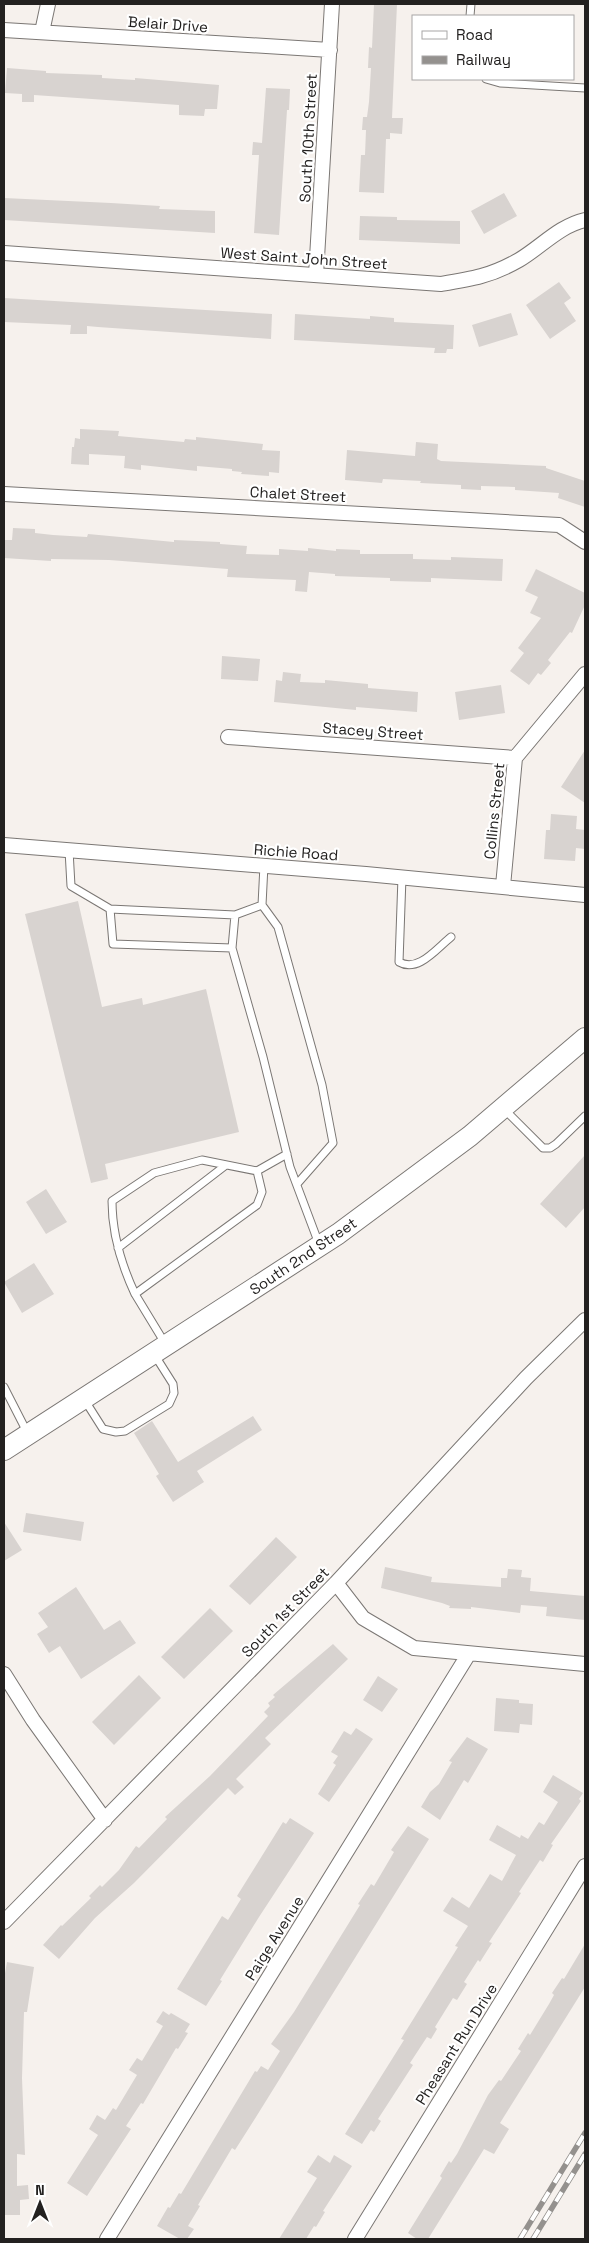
<svg xmlns="http://www.w3.org/2000/svg" width="589" height="2243" viewBox="0 0 589 2243" font-family="'Space Grotesk',sans-serif">
<style>
.building{fill:#d8d3d0}
.lines{fill:none;stroke-linecap:round;stroke-linejoin:round}
.service-casing{stroke:#7b7774;stroke-width:9}
.minor-casing{stroke:#7b7774;stroke-width:16}
.secondary-casing{stroke:#7b7774;stroke-width:22}
.service{stroke:#fff;stroke-width:7}
.minor{stroke:#fff;stroke-width:14}
.secondary{stroke:#fff;stroke-width:20}
.rail-casing{stroke:#94918e;stroke-width:5.5}
.rail{stroke:#fff;stroke-width:4;stroke-dasharray:11;stroke-linecap:butt}
.labels{text-anchor:middle;dominant-baseline:central;stroke-width:4.5;stroke-linejoin:round;paint-order:stroke}
.street-label{font-size:15px;fill:#232120;stroke:#fff}
</style>
<rect width="100%" height="100%" fill="#f6f1ed"/>
<path class="building" d="M374,4H397L392,118H403L402,134L390,133V139H386L384,193L359,192L361,155H365L366,130H362L363,117H367L369,102L371,68H368L369,47L372,48Z
M7,68L46,71V73L102,75V78L135,80V78L219,85L217,109H205L204,116L179,115V105L34,95V102H22V94L5,93Z
M266,88L290,89L289,110H287L279,235L254,233L259,155H252L253,142L262,143Z
M504,193L517,216L484,234L471,211Z
M4,198L111,203L160,206L159,209L215,211V233L4,220Z
M360,216L397,217V220L460,221V244L359,240Z
M559,282L571,298L564,303L576,321L550,339L526,305Z
M4,298L272,314L271,339L98,327L87,326V334H70L71,325L4,322Z
M511,313L518,335L479,347L472,325Z
M295,314L370,319V316L394,318V322L454,325L453,349H447L446,353H434L435,348L294,340Z
M80,429L119,431L118,436L184,442L185,439L196,440V437L263,444L262,450L280,451L279,473L269,472V476L241,474L242,472L232,471V469L197,466V471L141,465V470L124,468L125,456L89,454V465L71,464L72,447H74L75,438L80,439Z
M416,442L438,444L437,459L441,461L546,466V468L585,481V507L558,498L559,493L515,490V487L481,486V490L461,489V485L420,483L421,481L383,479L382,483L345,480L347,450L415,456Z
M13,528L35,529V533L53,535L87,537L88,534L174,542V540L220,542V544L247,546L246,554L279,555V549L308,551V548L336,551V549L360,550V554H413V559L451,560V557L503,559L502,581L431,578V582L390,581V578L335,576V574L309,572L307,592L295,591L296,580L227,577L228,569L109,560L51,559V561L4,558V540H12Z
M536,569L585,593V605L572,633L570,632L548,660L551,663L541,675L538,673L529,685L510,671L524,653L518,648L541,618L530,613L538,597L525,591Z
M222,656L260,659L258,681L221,679Z
M283,672L301,674L300,682L325,683V680L368,684V688L418,692L417,712L356,707V710L274,702L276,680L282,681Z
M501,685L505,713L459,720L455,692Z
M585,750V803L561,787Z
M551,814L577,816L576,829L585,830V849L576,848L575,861L544,859L546,830H550Z
M78,901L102,1007L142,998L143,1005L206,989L239,1132L105,1164L108,1179L91,1183L25,914Z
M585,1155V1207L566,1228L540,1204Z
M46,1189L67,1222L46,1234L26,1202Z
M34,1263L54,1294L22,1313L4,1282Z
M253,1416L262,1430L197,1471L204,1482L173,1502L156,1476L159,1474L134,1433L152,1421L178,1462Z
M26,1513L84,1522L81,1541L23,1532Z
M4,1522L22,1550L4,1561Z
M276,1537L297,1557L250,1605L229,1586Z
M385,1567L432,1577L431,1582L501,1587V1578H507L508,1569L522,1570L521,1577L531,1578L530,1591L585,1596V1620L546,1616L547,1607L521,1605L520,1613L471,1607V1609L449,1608L450,1606L442,1603L381,1588Z
M76,1587L104,1630L120,1620L136,1643L81,1679L60,1646L49,1653L37,1634L48,1627L38,1613Z
M210,1608L233,1631L184,1679L161,1657Z
M333,1644L348,1659L265,1738L271,1744L236,1779L244,1787L235,1795L228,1788L134,1883L95,1918L59,1959L43,1945L61,1925L62,1926L91,1898L89,1896L100,1885L102,1887L119,1870L136,1846L139,1848L167,1819L165,1817L210,1776L268,1716L264,1712L270,1706L268,1703L275,1697L273,1695Z
M139,1675L161,1698L114,1745L92,1722Z
M378,1676L398,1689L382,1712L363,1700Z
M496,1698L519,1700V1703L533,1704L532,1725L520,1724L519,1733L494,1731Z
M356,1728L373,1739L329,1802L318,1794L336,1765L333,1763L338,1756L331,1752L344,1731L351,1735Z
M467,1737L488,1749L468,1783L464,1780L440,1820L421,1807L430,1792L439,1784L452,1762L449,1761Z
M553,1775L583,1793L579,1799L581,1801L551,1844L553,1845L543,1862L540,1860L519,1892L521,1893L489,1942L492,1943L480,1962L478,1960L464,1982L467,1984L457,2000L453,1998L435,2027L437,2029L431,2039L427,2037L410,2063L413,2065L378,2119L381,2121L374,2132L371,2130L362,2144L345,2134L404,2040L401,2039L458,1947L455,1946L468,1926L443,1911L452,1897L469,1908L490,1874L502,1881L516,1855L489,1840L497,1825L520,1838L521,1835L528,1839L539,1822L544,1825L558,1802L543,1792Z
M290,1818L314,1833L259,1917L220,1980L222,1981L206,2006L177,1989L222,1916L228,1920L241,1899L237,1896L283,1822L286,1824Z
M408,1826L429,1839L256,2117L235,2150L232,2148L198,2205L200,2206L188,2226L194,2229L187,2239H180L157,2226L168,2207L170,2208L179,2193L181,2194L255,2071L257,2072L261,2066L268,2070L280,2051L271,2044L294,2012L360,1905L358,1904L371,1884L374,1886L394,1852L391,1850Z
M585,1944V1987L500,2123L509,2129L494,2154L484,2149L428,2239H417L408,2233L442,2178L440,2176L449,2161L451,2163L457,2154L488,2095L499,2080L501,2081L521,2051L518,2049L528,2033L530,2035L549,2004L554,1995L552,1993L562,1978L564,1979Z
M7,1962L34,1967L27,2012H24L22,2078L25,2155L17,2154V2186L28,2185L29,2199L20,2200V2215H4V1979Z
M163,2011L169,2015L171,2013L190,2024L185,2032L188,2033L178,2049L176,2048L143,2104L141,2103L126,2126L131,2129L87,2196L67,2183L98,2135L89,2129L97,2115L105,2120L113,2108L116,2110L137,2075L129,2070L137,2058L142,2061L163,2026L156,2022Z
M318,2155L330,2163L334,2155L352,2166L323,2211L325,2212L316,2227L314,2226L306,2239H279L317,2178L307,2172Z"/>
<g class="lines">
<defs>
<path id="service" d="M470,16L471,4
M486,79L500,83L585,88
M69,850L71,886L110,909L235,915L262,905
M264,865L262,905L278,927L322,1085L333,1143L297,1184
M402,877L399,962C418,973 436,949 451,937
M110,909L113,944L232,948
M235,915L232,948L263,1057L290,1167L319,1244
M504,1109L543,1148H550L556,1144L585,1116
M202,1160L257,1171L262,1192L257,1205L135,1294C121,1264 112,1234 112,1201L154,1173Z
M257,1171L287,1154
M118,1248L226,1165
M135,1294L166,1345
M4,1387L27,1432
M84,1399L103,1429L116,1432L125,1431L169,1404L174,1393L173,1384L154,1354"/>
<path id="minor" d="M4,30L330,50
M42,32L48,4
M4,253L441,284C472,279 491,276 519,260C541,247 559,226 585,220
M316,275L332,4
M4,494L559,525L585,542
M228,737L515,758
M4,845L366,874L585,895
M503,886L515,758L585,674
M336,1583L363,1618L414,1648L585,1664
M4,1674L33,1720L105,1820
M4,1922L336,1583L526,1378L585,1320
M107,2239L468,1655
M355,2239L585,1866"/>
<path id="secondary" d="M4,1450L338,1234L470,1136L585,1038"/>
</defs>
<use href="#service" class="service-casing"/>
<use href="#minor" class="minor-casing"/>
<use href="#secondary" class="secondary-casing"/>
<use href="#service" class="service"/>
<use href="#minor" class="minor"/>
<use href="#secondary" class="secondary"/>
<defs>
<path id="rail" d="M520,2239L585,2133
M533,2239L585,2154"/>
</defs>
<use href="#rail" class="rail-casing"/>
<use href="#rail" class="rail"/>
</g>
<g class="labels">
<g class="street-label">
<text transform="translate(168 24) rotate(4)">Belair Drive</text>
<text transform="translate(308 138) rotate(-87)">South 10th Street</text>
<text transform="translate(304 258) rotate(4)">West Saint John Street</text>
<text transform="translate(298 494) rotate(3)">Chalet Street</text>
<text transform="translate(373 731) rotate(4)">Stacey Street</text>
<text transform="translate(494 811) rotate(-84)">Collins Street</text>
<text transform="translate(296 852) rotate(4)">Richie Road</text>
<text transform="translate(303 1256) rotate(-34)">South 2nd Street</text>
<text transform="translate(285 1612) rotate(-46)">South 1st Street</text>
<text transform="translate(274 1938) rotate(-58)">Paige Avenue</text>
<text transform="translate(456 2044) rotate(-58)">Pheasant Run Drive</text>
</g>
</g>
<rect width="589" height="2243" fill="none" stroke="#232120" stroke-width="10"/>
<rect x="412" y="15" width="162" height="65" fill="#ffffff" stroke="#a7a6a6"/>
<rect x="422" y="31" width="25" height="8" fill="#ffffff" stroke="#a7a6a6"/>
<text x="456" y="40" font-size="15" fill="#232120">Road</text>
<rect x="422" y="56" width="25" height="8" fill="#94918e" stroke="#a7a6a6"/>
<text x="456" y="65" font-size="15" fill="#232120">Railway</text>
<g transform="translate(40 2203)" stroke="#ffffff" stroke-width="4" paint-order="stroke">
<path d="M0-4L9 19L0 12L-9 19Z" fill="#232120"/>
<text y="-8" font-size="14" font-weight="bold" text-anchor="middle" fill="#232120">N</text>
</g>
</svg>
